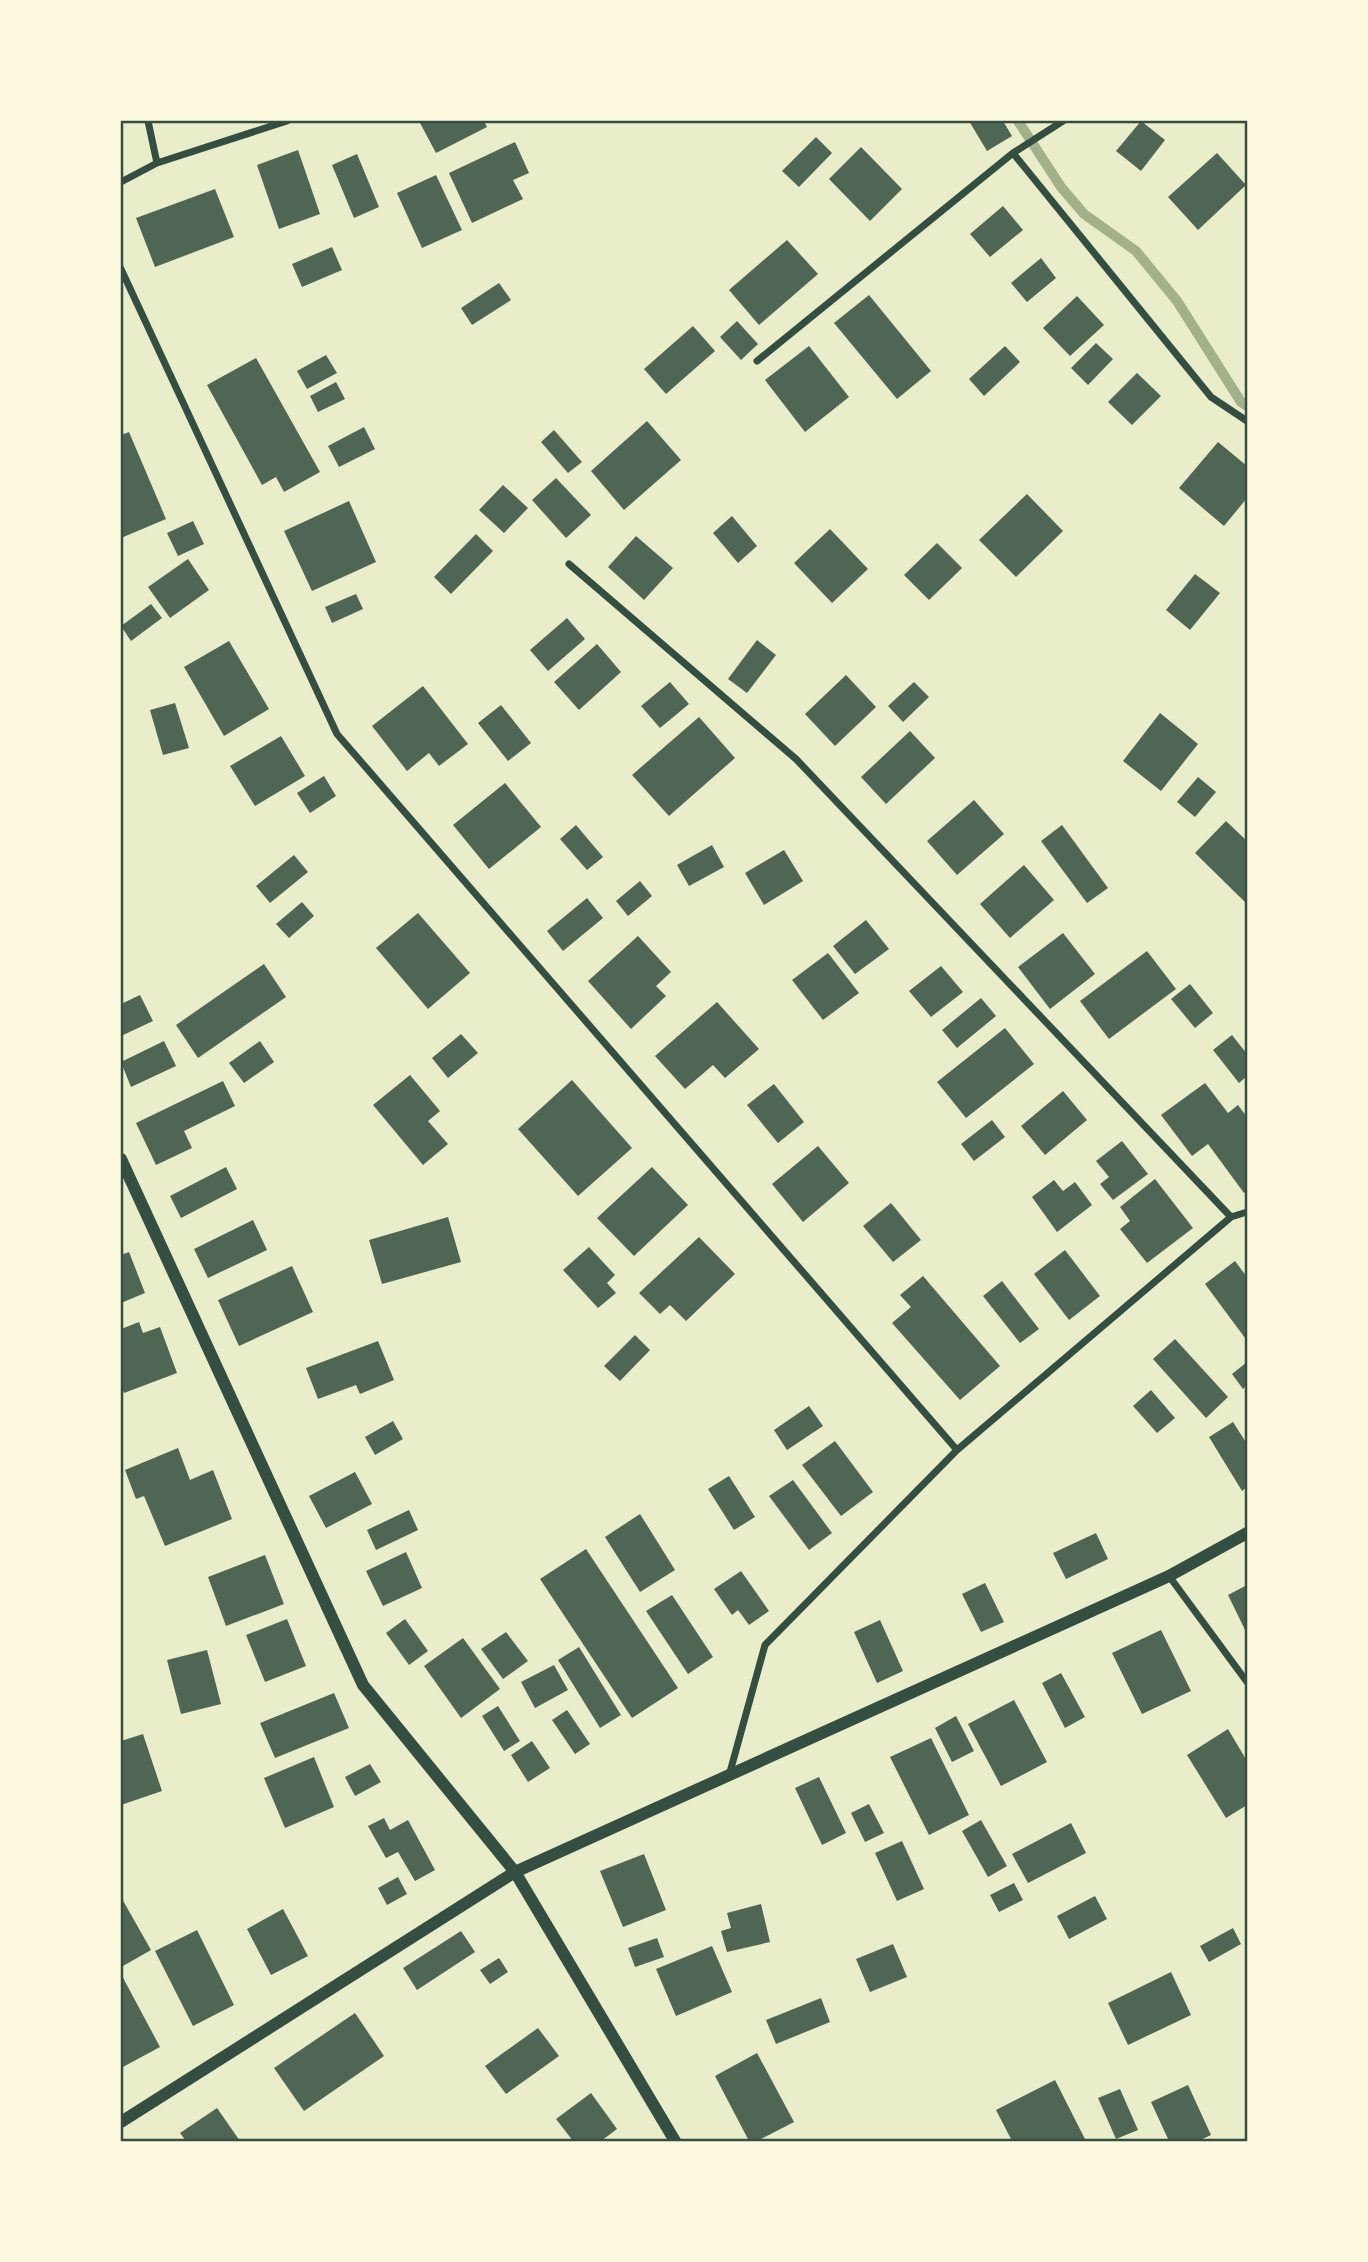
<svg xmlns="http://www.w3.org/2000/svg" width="1368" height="2262" viewBox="0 0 1368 2262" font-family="Barlow,sans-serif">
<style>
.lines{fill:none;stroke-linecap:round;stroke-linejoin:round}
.stream{stroke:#a3b18a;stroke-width:10}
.building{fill:#4f6655}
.minor{stroke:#344e41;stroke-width:7}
.tertiary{stroke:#344e41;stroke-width:12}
.neatline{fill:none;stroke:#344e41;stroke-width:2.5}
</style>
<rect width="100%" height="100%" fill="#e9edc9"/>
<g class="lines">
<path class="stream" d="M1018,121L1061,187L1084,214L1136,251L1177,301L1241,402L1247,406"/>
</g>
<path class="building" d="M419,121H484L487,127L436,153Z
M969,121H1003L1012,136L987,151Z
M1141,121L1165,140L1141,171L1116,151Z
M816,137L832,153L799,187L782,171Z
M515,142L529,173L513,180L523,199L472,223L449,173Z
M861,147L902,189L870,221L829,179Z
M298,150L320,214L279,229L257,165Z
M1217,153L1246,185L1198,230L1168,197Z
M357,154L379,207L354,218L332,165Z
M436,175L462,230L422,248L397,193Z
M215,189L234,237L155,267L136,218Z
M1003,206L1023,230L990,257L970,234Z
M787,240L818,274L759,325L729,290Z
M332,247L342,270L302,287L292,264Z
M1041,258L1056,278L1027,302L1011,283Z
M499,283L511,300L472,325L461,308Z
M869,295L931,371L897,399L834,323Z
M1077,296L1104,325L1070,356L1043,328Z
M737,321L758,344L741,360L720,337Z
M693,326L715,351L666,394L644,369Z
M1096,343L1113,359L1088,385L1071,368Z
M809,346L849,397L805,432L765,380Z
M1005,346L1020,362L984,396L969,379Z
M326,355L337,373L307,389L297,371Z
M256,358L320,472L284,492L276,477L262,485L207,385Z
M1137,373L1161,396L1132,425L1108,402Z
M336,382L345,399L318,412L310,396Z
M647,421L681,460L624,510L591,471Z
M364,427L375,449L339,467L328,446Z
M554,430L582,462L568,473L541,442Z
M129,432L166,519L121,538V435Z
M1218,442L1247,466V498L1224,526L1179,488Z
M556,478L591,515L566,538L532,500Z
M503,485L528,508L504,533L479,510Z
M1027,494L1063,531L1016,577L979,540Z
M349,501L376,562L312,591L284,531Z
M732,516L757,546L738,563L713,533Z
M193,521L204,544L178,556L167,533Z
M830,529L868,569L832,603L794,563Z
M476,534L493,551L451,594L434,577Z
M636,536L673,568L644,600L608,567Z
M937,543L962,568L929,600L904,575Z
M188,559L209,590L170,618L148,587Z
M1195,574L1220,593L1190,630L1166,610Z
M356,594L363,609L332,623L325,607Z
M151,604L162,618L131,641L121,626Z
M567,618L585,639L548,671L530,650Z
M757,640L776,655L747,693L728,679Z
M229,641L269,709L224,736L184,667Z
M597,644L621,672L579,710L554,682Z
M846,675L876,707L835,746L805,714Z
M670,682L689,704L660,728L641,706Z
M914,682L929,697L903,722L888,706Z
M423,686L468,744L439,766L429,753L407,771L372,726Z
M175,703L189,748L163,755L150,710Z
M501,705L531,743L508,761L478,723Z
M1160,713L1198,744L1161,791L1123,761Z
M699,717L735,758L669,816L632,775Z
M910,731L935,758L886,804L861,777Z
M281,736L305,776L255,806L230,766Z
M324,776L336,796L310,813L297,793Z
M1198,777L1216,792L1195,817L1177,802Z
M505,783L541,827L489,869L453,825Z
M974,800L1004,834L957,875L927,841Z
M1226,821L1247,841V904L1195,853Z
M576,825L603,857L587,870L560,839Z
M1062,825L1108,888L1087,903L1041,841Z
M712,845L724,867L689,886L677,865Z
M784,850L803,881L764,905L745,873Z
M294,855L308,872L270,903L256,886Z
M1024,865L1054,900L1010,938L980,904Z
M640,881L652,896L628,916L616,901Z
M587,898L603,918L563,951L547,931Z
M302,902L314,916L289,938L276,924Z
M418,913L470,973L428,1009L376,948Z
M866,920L889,949L855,974L833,946Z
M1063,933L1095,974L1050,1009L1018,967Z
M638,936L671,972L656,986L666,996L631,1029L588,981Z
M1147,951L1176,989L1109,1039L1080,1001Z
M828,953L859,993L823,1020L792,980Z
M264,964L286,997L198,1058L176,1025Z
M941,966L963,992L931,1017L909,991Z
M1190,984L1213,1013L1195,1028L1171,999Z
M140,995L153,1021L121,1036V1004Z
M981,998L996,1016L957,1048L942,1030Z
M717,1002L759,1049L725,1078L713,1065L685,1089L655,1056Z
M1005,1028L1034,1064L966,1118L937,1082Z
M461,1034L478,1053L448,1078L432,1058Z
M1232,1035L1247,1054V1076L1239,1083L1213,1050Z
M164,1041L176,1066L131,1087L121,1062Z
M260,1041L274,1062L244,1083L229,1063Z
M410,1075L440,1111L428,1121L448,1144L423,1165L373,1105Z
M572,1080L632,1148L578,1196L518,1129Z
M223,1081L235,1106L184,1131L192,1148L156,1165L136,1123Z
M1205,1083L1228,1113L1238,1105L1247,1117V1191L1244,1193L1208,1144L1192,1156L1161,1115Z
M774,1084L804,1122L778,1143L747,1105Z
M1063,1091L1087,1120L1045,1155L1021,1126Z
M992,1120L1005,1137L974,1161L961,1144Z
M1122,1141L1148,1174L1113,1200L1100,1184L1109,1177L1096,1161Z
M818,1146L849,1183L803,1222L772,1184Z
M226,1167L237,1189L181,1218L170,1196Z
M652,1167L688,1205L634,1256L597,1218Z
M1155,1179L1193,1228L1147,1263L1120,1229L1130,1221L1120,1207Z
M1054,1180L1063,1191L1075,1182L1092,1205L1057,1232L1032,1197Z
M891,1203L921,1240L893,1262L863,1226Z
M448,1217L461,1262L382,1284L369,1240Z
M253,1220L267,1250L208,1278L194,1249Z
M699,1237L735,1274L686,1321L670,1305L660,1314L639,1293Z
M589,1247L615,1275L607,1283L616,1293L598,1308L563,1270Z
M1065,1250L1100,1296L1069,1320L1034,1274Z
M129,1252L145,1293L121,1303V1255Z
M1235,1261L1247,1277L1245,1338L1205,1284Z
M292,1266L313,1312L239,1346L218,1300Z
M923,1276L1000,1366L960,1400L892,1323L911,1307L900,1295Z
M1002,1281L1039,1329L1020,1343L983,1296Z
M139,1322L143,1333L160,1327L177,1373L124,1393L121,1386V1329Z
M635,1335L650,1350L620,1381L604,1366Z
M1175,1339L1228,1397L1206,1418L1153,1359Z
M378,1341L394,1380L360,1394L356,1385L318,1399L306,1368Z
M1247,1362V1385L1243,1389L1232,1374Z
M1151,1390L1175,1418L1157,1433L1133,1406Z
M809,1406L823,1426L787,1450L774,1430Z
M393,1421L403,1439L375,1455L365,1437Z
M1233,1422L1247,1444V1487L1242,1491L1209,1437Z
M835,1441L873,1492L841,1516L802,1465Z
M178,1448L190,1480L213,1470L232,1519L165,1546L144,1496L136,1499L125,1470Z
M355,1472L372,1504L326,1528L309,1496Z
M729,1476L755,1517L734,1530L708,1489Z
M793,1480L832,1533L809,1550L769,1496Z
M409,1510L418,1530L376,1550L367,1530Z
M640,1514L675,1570L640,1592L605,1537Z
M1096,1533L1108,1559L1066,1579L1053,1553Z
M586,1549L678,1688L632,1718L540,1579Z
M406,1552L422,1588L383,1606L366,1571Z
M265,1555L284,1604L226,1626L208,1577Z
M741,1571L769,1611L749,1625L738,1610L732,1615L714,1589Z
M985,1583L1004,1622L981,1632L962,1594Z
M1247,1585V1634L1228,1595Z
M672,1595L713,1657L688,1674L646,1611Z
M287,1619L306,1666L265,1682L246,1635Z
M405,1619L428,1651L409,1665L386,1633Z
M880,1620L903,1671L877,1683L854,1632Z
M1161,1630L1191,1691L1142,1714L1112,1653Z
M506,1632L528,1661L503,1679L481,1649Z
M463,1638L500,1689L461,1718L424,1666Z
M579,1647L621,1715L600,1728L558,1660Z
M207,1650L221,1704L181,1714L167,1660Z
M554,1665L568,1690L535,1708L521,1682Z
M1061,1673L1085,1717L1065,1728L1042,1683Z
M334,1693L349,1728L275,1758L260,1723Z
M1014,1700L1047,1762L1001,1786L968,1724Z
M498,1706L520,1741L504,1751L482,1716Z
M567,1710L590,1744L575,1754L552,1720Z
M956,1716L974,1751L952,1762L935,1728Z
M1228,1729L1247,1761V1805L1226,1818L1187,1755Z
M143,1734L162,1791L121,1805V1741Z
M931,1738L969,1815L929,1835L890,1757Z
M532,1741L550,1768L528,1782L511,1755Z
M314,1757L334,1807L285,1828L264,1778Z
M370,1764L381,1782L355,1796L345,1777Z
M819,1777L846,1833L822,1845L795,1788Z
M869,1804L884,1833L865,1842L851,1813Z
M384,1818L390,1830L408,1820L435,1870L415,1881L398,1852L386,1858L368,1826Z
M981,1820L1007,1866L988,1877L962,1831Z
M1071,1823L1086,1853L1028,1883L1012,1854Z
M902,1841L924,1889L897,1901L875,1853Z
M644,1854L666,1910L623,1927L600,1871Z
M398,1877L407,1894L387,1905L378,1888Z
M1014,1883L1023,1900L999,1912L990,1895Z
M1095,1896L1107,1919L1069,1939L1057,1916Z
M121,1897L151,1950L123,1966L121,1962Z
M761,1904L770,1942L727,1952L721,1931L731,1928L727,1913Z
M283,1909L308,1956L271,1975L247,1929Z
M1233,1928L1241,1944L1209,1962L1200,1946Z
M197,1930L234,2005L193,2026L155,1951Z
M461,1931L475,1952L417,1990L403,1968Z
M657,1938L664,1957L635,1967L628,1948Z
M893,1944L907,1977L870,1992L856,1959Z
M712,1946L732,1992L676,2016L656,1969Z
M499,1958L508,1972L490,1984L480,1970Z
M1171,1972L1191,2015L1128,2045L1108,2003Z
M121,1974L160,2047L121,2068Z
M821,1998L830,2022L776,2044L766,2020Z
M355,2013L384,2056L304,2111L274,2068Z
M538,2028L559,2056L506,2094L485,2066Z
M757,2053L794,2122L757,2141H749L715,2076Z
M1055,2080L1086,2141H1012L996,2110Z
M1188,2085L1211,2135L1198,2141H1169L1151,2102Z
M1120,2089L1138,2130L1116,2139L1098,2098Z
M591,2093L617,2129L601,2141H573L556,2119Z
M217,2108L240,2141H186L180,2133Z"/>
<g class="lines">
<path class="minor" d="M148,121L157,163
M1063,121L1013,153L1211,397L1247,421
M121,182L157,163L287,121
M121,269L337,734L957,1450
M757,361L1013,153
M569,564L796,759L1231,1217L1247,1212
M1169,1576L1247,1682
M730,1772L765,1645L957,1450L1231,1217"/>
<path class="tertiary" d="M121,1159L363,1685L515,1872L675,2141
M121,2122L515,1872L1169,1576L1247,1533"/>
</g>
<rect width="1368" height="2262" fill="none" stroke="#fefae0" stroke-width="245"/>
<rect x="122" y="122" width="1124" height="2018" class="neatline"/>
</svg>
